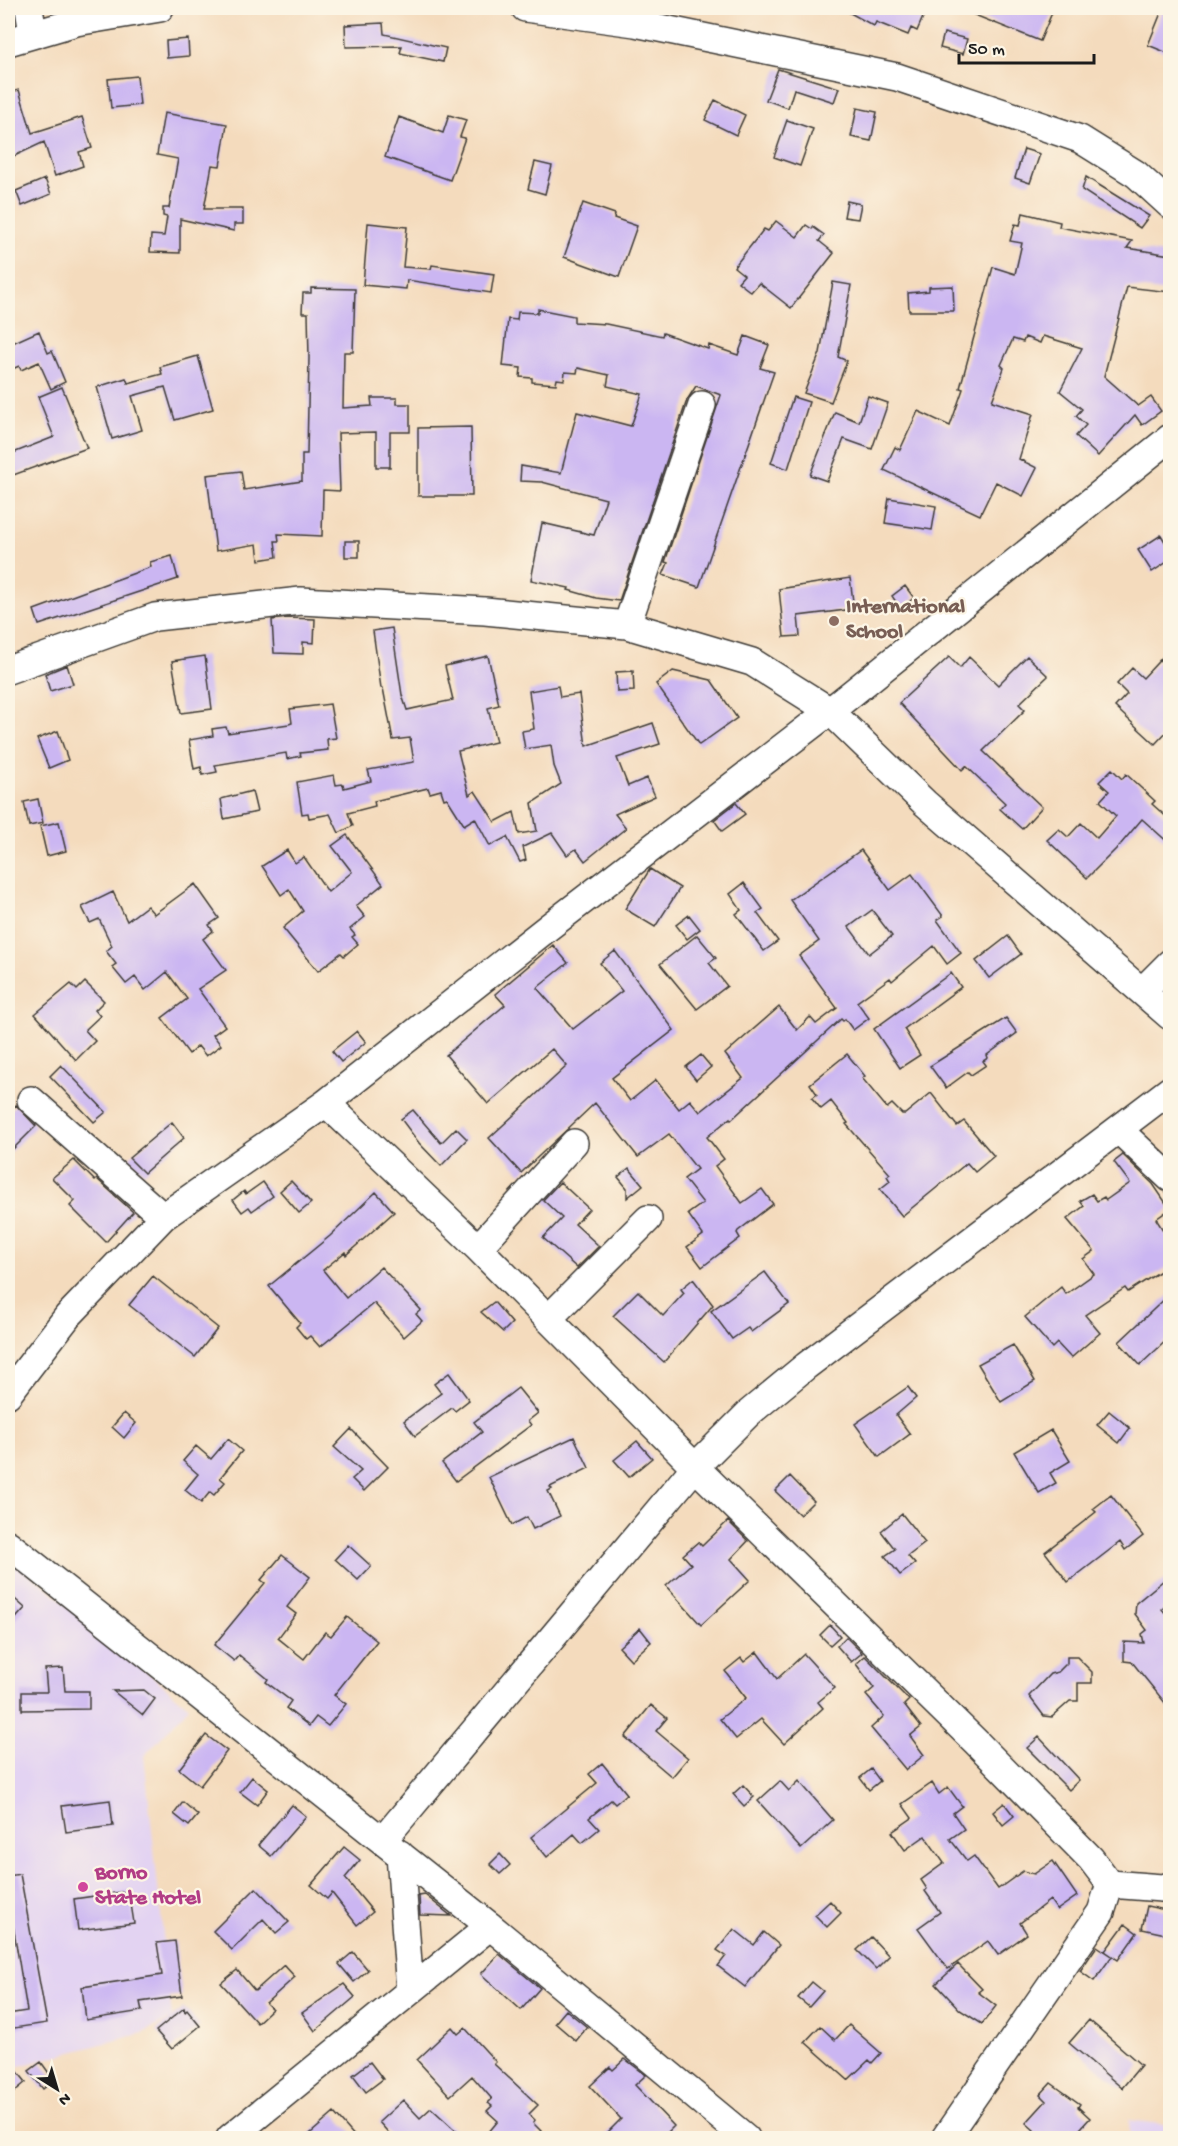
<svg xmlns="http://www.w3.org/2000/svg" width="1178" height="2146" viewBox="0 0 1178 2146" font-family="'Gochi Hand',sans-serif">
<style>
.built{fill:#e3d3f2}
.building{fill:#cbb6f2;fill-rule:evenodd}
.lines{fill:none;stroke-linecap:round;stroke-linejoin:round}
.minor-casing{stroke:#3c3934;stroke-width:30}
.minor{stroke:#fff;stroke-width:27}
.education-dot{fill:#8d6e63;stroke:#fcf5e5;stroke-width:2}
.hotel-dot{fill:#d1479c;stroke:#fcf5e5;stroke-width:2}
.labels{text-anchor:middle;dominant-baseline:central;stroke-width:4.5;stroke-linejoin:round;paint-order:stroke}
.education-label{font-size:22px;font-weight:bold;fill:#785e54;stroke:#fcf5e5;text-anchor:start}
.hotel-label{font-size:22px;font-weight:bold;fill:#b23c85;stroke:#fcf5e5;text-anchor:start}
</style>
<rect width="100%" height="100%" fill="#fcf5e5"/>
<filter id="ink" filterUnits="userSpaceOnUse"><feTurbulence type="fractalNoise" baseFrequency=".0167" numOctaves="2"/><feDisplacementMap in="SourceGraphic" scale="12" xChannelSelector="R" yChannelSelector="G"/><feConvolveMatrix kernelMatrix="1 2 1 2 8 2 1 2 1" color-interpolation-filters="sRGB"/></filter>
<filter id="wash" filterUnits="userSpaceOnUse"><feTurbulence type="fractalNoise" baseFrequency=".008" numOctaves="4" result="noise"/><feDisplacementMap in="SourceGraphic" scale="24" xChannelSelector="R" yChannelSelector="G"/><feGaussianBlur stdDeviation="1.35" result="paint"/><feColorMatrix in="noise" values="0 0 0 0 0 0 0 0 0 0 0 0 0 0 0 0 0 1.4 0 .05"/><feComposite in="paint" operator="in"/></filter>
<g filter="url(#wash)">
<rect width="100%" height="100%" fill="#f4dbbd"/>
<path class="built" d="M8,1555L189,1707L144,1756L172,2018L143,2033L8,2069Z
M1129,2120L1170,2125V2138H1130Z"/>
<g id="blocks">
<path class="building" d="M841,8H927L917,31L911,28L908,35L876,22L874,26Z
M957,8H1054L1040,41Z
M1163,8H1170V54L1148,45Z
M383,23L384,34L446,48L443,62L400,53L402,46L346,47L345,25Z
M944,33L967,39L963,54L940,48Z
M188,39L189,56L167,58L166,41Z
M778,69L839,88L834,102L794,89L788,108L766,100Z
M137,76L140,105L111,108L108,79Z
M19,90L32,133L82,117L92,148L79,152L83,166L55,176L44,142L8,159V93Z
M715,100L745,115L736,135L705,120Z
M857,108L877,112L871,141L851,137Z
M164,113L227,124L220,166L212,165L204,209H243V224H234V231L180,219V253L150,252L151,235L164,236L167,217L163,216V208H169L178,159L157,155Z
M449,115L466,120L460,137L465,138L450,180L385,157L399,117L443,133Z
M787,120L813,129L800,166L774,157Z
M1024,149L1040,154L1030,183L1015,178Z
M535,162L552,166L545,194L528,189Z
M1086,177L1149,216L1140,228L1082,190Z
M45,179L51,194L22,206L16,191Z
M847,201L861,204L858,219L844,217Z
M583,203L615,214L614,218L637,226L619,277L564,257Z
M1023,213L1060,222L1059,227L1132,241L1127,248L1170,255V292L1127,287L1104,376L1138,406L1151,397L1161,411L1142,425L1135,415L1098,456L1076,436L1086,425L1076,416L1082,409L1060,391L1082,348L1043,336L1040,343L1025,337L1023,342L1013,339L1001,365L1004,368L992,401L1033,414L1019,459L1037,468L1023,496L996,482L980,515L884,470L895,447L900,450L918,411L950,426L963,389L960,388L993,267L1015,274L1022,243L1010,241L1015,224L1020,225Z
M776,221L797,237L806,225L812,229L813,227L824,235L819,241L834,253L791,308L759,283L751,292L738,282L744,275L734,267L764,229L768,231Z
M368,223L407,227L403,267L431,269L432,265L494,274L491,293L407,280L406,289L363,285Z
M833,282L851,285L838,357L847,361L831,402L804,393L820,353Z
M953,286L954,311H909L908,293L929,291V287Z
M311,288L355,289L353,352H344L343,408L372,406L371,398H397V404H410V432H390V467H376V432L338,433L340,491L323,490L322,536L278,534L279,541H275L277,557L259,560L257,544L216,551L207,475L241,471L244,490L302,481V454H307L309,358L308,313H302L303,293H311Z
M538,309L574,316V322L606,324L662,336L663,333L708,349L709,345L738,355L745,336L769,345L760,368L774,372L699,587L663,575L668,563L665,562L721,395L696,386L687,400L619,601L596,598L568,590L569,588L531,580L542,523L594,535L606,499L542,482L520,481L521,466L561,473L577,412L631,426L642,394L607,386L609,375L578,368L577,373L565,372L564,380L557,379L556,384L532,382V378L520,377L521,368L503,366L508,319L517,320L518,312L538,313Z
M39,331L48,353L52,351L65,382L51,389L39,362L21,370L19,366L8,371V345Z
M198,356L213,409L175,420L165,387L132,396L142,430L112,439L97,387L126,378L128,383L162,374L160,367Z
M62,387L87,448L8,477V455L54,437L38,397Z
M868,396L888,403L872,449L844,439L827,481L810,475L835,412L859,422Z
M793,397L809,402L788,469L771,463Z
M471,427L472,496H418V428Z
M889,498L936,506L932,530L885,523Z
M1161,535L1170,550V560L1152,572L1138,550Z
M345,541H359V557H345Z
M172,556L178,579L39,625L34,610L151,567L150,562Z
M850,578L854,609L798,616L800,636L784,637L779,589Z
M905,586L914,598L900,608L892,596Z
M288,618L315,619L314,643L303,642V654L274,653L272,620Z
M392,628L402,695L407,710L453,700L445,666L488,656L499,705L488,708L496,742L458,751L469,795L475,791L495,822L514,812L519,834L537,831L532,803L561,784L554,766L551,745L525,749L522,731L534,729L529,691L558,686L560,697L579,694L586,746L653,723L660,744L617,758L628,786L647,778L655,796L615,814L626,828L585,861L576,849L567,855L552,833L523,847L526,860L520,862L507,837L490,846L475,818L464,825L447,798L444,799L441,790L430,793L428,788L374,801L375,806L348,813L353,826L339,833L330,814L309,818L308,813L302,814L297,782L334,775L336,785L343,784L344,788L371,781L368,770L414,762L410,738L393,740L383,688H381L373,631Z
M1170,649V728L1155,744L1115,707L1127,694L1117,684L1132,668L1143,678Z
M205,656L212,709L181,713L172,661Z
M1027,656L1048,676L1019,704L1025,710L983,751L1042,807L1022,829L1000,809L1005,803L966,766L962,770L899,703L949,657L960,668L969,657L998,685Z
M67,665L73,684L50,691L45,674Z
M633,671L634,691L617,692L616,672Z
M673,671L711,680L737,718L699,745L656,684Z
M330,704L336,738L327,739L328,750L300,753L301,756L287,759L286,753L215,765L217,772L202,775L201,767L194,769L189,740L213,736L212,729L226,727L228,733L289,724L292,723L290,709Z
M58,731L68,760L49,768L37,739Z
M1112,769L1122,779L1126,774L1155,801L1152,804L1170,820V844L1142,819L1120,845L1087,878L1047,840L1059,829L1068,837L1081,823L1097,838L1116,816L1100,801L1109,791L1099,782Z
M252,791L257,812L224,819L221,799Z
M38,799L43,823L29,826L24,802Z
M736,803L745,814L722,831L714,820Z
M59,822L66,851L47,856L40,826Z
M347,835L383,884L356,906L365,917L350,929L355,935L352,937L358,944L344,956L341,953L318,971L283,928L303,911L289,889L281,895L262,866L287,850L295,863L304,857L328,892L352,872L332,846Z
M861,850L890,890L912,874L943,916L937,920L961,953L947,964L934,946L892,981L890,978L857,1002L869,1018L853,1030L845,1019L843,1021L841,1019L731,1120L730,1118L707,1137L724,1159L715,1166L742,1203L762,1189L773,1204L738,1231L737,1233L740,1238L702,1267L687,1247L703,1235L688,1214L703,1203L684,1179L697,1169L669,1134L638,1157L595,1103L521,1173L489,1138L567,1066L552,1049L488,1104L446,1055L505,1005L495,994L553,945L568,963L537,988L573,1029L622,991L600,963L615,951L674,1030L612,1078L630,1101L656,1080L679,1109L690,1100L700,1112L743,1078L725,1054L779,1007L797,1030L810,1017L816,1024L837,1008L799,956L819,941L790,900ZM872,910L892,936L869,954L849,927Z
M650,869L680,888L655,927L625,909Z
M744,883L763,909L757,913L778,941L764,951L736,914L741,910L730,894Z
M195,884L219,918L209,925L213,931L203,939L226,970L198,989L225,1026L213,1035L221,1045L206,1056L198,1046L189,1054L162,1018L187,999L167,972L145,990L135,977L126,984L112,967L116,964L106,951L112,946L99,919L90,923L82,907L113,892L127,921L147,906L154,914Z
M689,915L700,929L687,939L676,925Z
M697,935L716,958L709,963L727,986L697,1009L660,964Z
M1008,936L1021,954L989,978L976,961Z
M951,973L961,987L904,1029L920,1055L900,1068L874,1029Z
M85,982L104,1001L95,1010L100,1016L85,1030L95,1041L76,1060L35,1014L71,984L77,990Z
M1006,1018L1017,1033L987,1055L988,1058L983,1061L986,1065L971,1075L968,1072L946,1088L930,1066Z
M357,1031L366,1042L341,1062L332,1051Z
M847,1054L865,1076L862,1078L887,1108L892,1104L902,1114H905L931,1093L957,1126L964,1121L994,1156L975,1172L967,1163L902,1216L880,1189L890,1181L887,1176L890,1174L846,1124L848,1123L831,1101L821,1109L812,1098L817,1094L810,1084Z
M701,1055L711,1067L696,1080L686,1067Z
M61,1065L106,1112L94,1122L50,1076Z
M16,1105L36,1126L8,1154V1113Z
M413,1110L441,1143L456,1128L467,1139L441,1166L419,1143L401,1119Z
M172,1122L184,1138L144,1173L129,1158Z
M1123,1155L1153,1184L1170,1209L1156,1219L1170,1241V1265L1128,1292L1125,1288L1085,1315L1100,1333L1071,1358L1057,1343L1052,1348L1025,1317L1061,1287L1066,1294L1094,1274L1083,1259L1094,1251L1067,1219L1084,1206L1080,1201L1092,1194L1097,1201L1104,1197L1106,1200L1130,1183L1114,1162Z
M74,1160L95,1181L97,1179L133,1212L106,1242L70,1206L75,1201L52,1178Z
M629,1168L643,1185L627,1198V1188L618,1177Z
M291,1181L311,1203L299,1213L280,1191Z
M263,1182L273,1196L252,1211L249,1207L242,1212L233,1200L244,1191L246,1194Z
M560,1182L589,1209L575,1224L599,1246L577,1268L543,1238L562,1218L543,1200Z
M376,1192L394,1212L346,1255L345,1252L323,1270L346,1298L381,1267L421,1310L416,1314L422,1321L404,1337L374,1303L320,1347L310,1336L306,1339L296,1327L300,1323L269,1286L330,1236Z
M765,1272L789,1304L751,1332L748,1328L732,1339L711,1311Z
M153,1276L218,1328L195,1357L129,1305Z
M693,1279L713,1305L664,1362L613,1316L638,1291L663,1316L684,1293L681,1289Z
M1170,1294V1337L1140,1365L1119,1342Z
M494,1302L512,1323L503,1332L481,1312Z
M1013,1345L1035,1381L1001,1402L978,1364Z
M449,1373L469,1400L455,1411L452,1408L415,1436L404,1421L441,1393L434,1384Z
M908,1387L916,1398L896,1415L910,1434L879,1457L855,1424Z
M518,1388L538,1413L528,1421L531,1425L456,1481L442,1463L482,1432L474,1422Z
M1109,1411L1130,1428L1119,1443L1097,1425Z
M124,1413L136,1423L124,1438L112,1427Z
M351,1429L388,1467L364,1491L352,1479L361,1471L334,1447Z
M1051,1430L1070,1461L1050,1473L1056,1483L1039,1493L1014,1452Z
M574,1437L589,1468L550,1487L552,1489L548,1491L560,1516L533,1529L527,1517L512,1525L489,1477Z
M228,1439L242,1451L220,1478L225,1482L214,1495L210,1492L201,1503L185,1490L198,1474L183,1461L196,1446L211,1459Z
M637,1441L652,1458L629,1477L614,1460Z
M790,1476L814,1501L800,1515L775,1491Z
M1111,1495L1143,1536L1125,1550L1120,1542L1068,1582L1045,1552L1096,1512L1093,1509Z
M902,1514L925,1543L908,1556L915,1564L900,1575L885,1556L895,1549L881,1531Z
M728,1521L748,1541L731,1559L750,1580L701,1625L666,1586L691,1564L683,1555L698,1542L702,1546Z
M348,1545L371,1566L358,1580L335,1559Z
M282,1555L310,1577L287,1607L296,1614L278,1638L304,1659L325,1632L331,1636L347,1617L377,1641L334,1695L346,1704L328,1726L316,1717L309,1726L286,1708L291,1701L266,1682L268,1679L239,1655L234,1661L214,1645L265,1583L261,1580Z
M1170,1575V1602L1162,1609L1170,1619V1709L1132,1662L1124,1661V1642L1144,1643L1142,1634L1147,1630L1135,1614L1136,1603Z
M8,1593L25,1608L8,1627Z
M830,1625L840,1636L830,1645L820,1635Z
M640,1628L651,1642L631,1660L619,1647Z
M846,1637L862,1653L851,1662L837,1646Z
M757,1652L777,1679L804,1654L835,1688L818,1702L823,1708L784,1744L761,1719L736,1739L720,1719L746,1698L725,1671L741,1658L744,1662Z
M865,1656L909,1700L904,1705L921,1727L910,1736L924,1755L906,1770L871,1728L884,1716L866,1695L874,1688L856,1664Z
M1067,1657H1077L1092,1672V1683H1078V1701H1070L1052,1717L1044,1716L1029,1696L1050,1674L1058,1672L1067,1663Z
M63,1668L65,1691H89V1709L22,1710V1692H47L45,1669Z
M144,1690L155,1699L143,1715L113,1691Z
M651,1705L667,1718L656,1731L688,1758L672,1777L625,1737Z
M206,1735L227,1751L200,1786L179,1769Z
M1039,1737L1079,1780L1069,1790L1027,1748Z
M602,1763L627,1794L615,1804L611,1800L589,1818L599,1829L582,1843L574,1834L547,1857L531,1837L597,1783L589,1774Z
M871,1769L880,1781L869,1790L860,1778Z
M252,1777L268,1790L257,1805L240,1792Z
M780,1781L789,1791L799,1781L833,1820L801,1849L758,1801Z
M932,1783L939,1794L948,1787L962,1806L953,1813L964,1829L950,1839L967,1861L974,1856L998,1889L1023,1871L1034,1874L1053,1861L1077,1896L1057,1910L1050,1900L1020,1923L1027,1934L998,1955L988,1941L948,1969L918,1928L940,1912L925,1891L927,1889L921,1880L944,1863L925,1836L905,1850L892,1832L912,1818L902,1804Z
M743,1785L754,1797L744,1806L733,1794Z
M110,1800L113,1826L66,1832L62,1806Z
M183,1802L198,1815L189,1826L174,1814Z
M1004,1803L1014,1816L1003,1825L993,1812Z
M292,1805L306,1816L271,1856L258,1845Z
M344,1847L360,1860L345,1878L373,1912L357,1925L332,1893L327,1899L311,1885Z
M500,1854L510,1865L500,1874L490,1864Z
M20,1874L47,2023L8,2029V2014L27,2011L8,1894V1876Z
M256,1888L289,1922L276,1933L263,1919L232,1950L213,1931Z
M129,1891L134,1923L78,1930L74,1899Z
M425,1895L451,1916L420,1915L419,1896Z
M830,1901L841,1913L827,1927L815,1915Z
M1147,1906L1170,1911V1935L1142,1929Z
M1125,1924L1137,1933L1118,1960L1105,1951Z
M734,1929L754,1945L764,1932L779,1945L745,1987L718,1966L726,1956L717,1950Z
M871,1937L889,1956L876,1969L857,1950Z
M175,1941L182,1996L140,2002L142,2011L86,2020L82,1987L162,1975L157,1943Z
M1097,1946L1112,1956L1094,1981L1080,1971Z
M353,1952L368,1970L354,1982L339,1964Z
M499,1954L540,1988L521,2010L481,1974Z
M958,1964L982,1989L978,1992L996,2006L982,2024L960,2010L936,1984Z
M284,1965L295,1977L266,2003L272,2009L257,2023L221,1983L237,1970L255,1991Z
M812,1982L823,1991L809,2007L798,1998Z
M344,1984L355,1997L315,2031L302,2013Z
M184,2008L185,2012L187,2010L200,2026L172,2049L156,2031Z
M566,2010L587,2027L576,2041L555,2023Z
M1089,2020L1141,2065L1122,2088L1069,2043Z
M849,2025L881,2053L872,2063L869,2060L848,2080L805,2042L820,2026L835,2040Z
M452,2027L458,2034L465,2028L496,2062L494,2064L538,2105L529,2114L535,2120L533,2123L541,2131L533,2139H483L498,2121L487,2111L492,2106L488,2103L492,2099L472,2076L450,2096L417,2060Z
M625,2059L646,2075L635,2085L674,2126L661,2139H601L621,2119L590,2086L610,2067L613,2070Z
M8,2060L26,2082L8,2097Z
M41,2062L54,2080L43,2089L29,2071Z
M370,2062L383,2079L366,2092L353,2075Z
M1051,2083L1080,2104L1078,2107L1090,2118L1071,2139H1026L1034,2130L1026,2123L1046,2101L1040,2095Z
M403,2100L420,2118L431,2108L465,2139H394L379,2122Z
M334,2113L357,2139H304Z"/>
</g>
</g>
<g filter="url(#ink)">
<use href="#blocks" fill-opacity="0" stroke="#3c3934" stroke-width="1.5"/>
<g class="lines">
<defs>
<path id="minor" d="M29,8L33,34
M525,8L635,23L897,77L1080,139L1136,174L1170,205
M8,42L76,22L160,8
M627,625L702,405
M8,670L155,617L301,601L485,611L627,625L752,662L830,711L925,803L1170,1016
M1142,991L1170,963
M31,1100L163,1217
M326,1103L478,1248L695,1467L976,1742L1091,1859L1110,1884L1162,1888L1170,1886
M1119,1130L1170,1178
M478,1248L574,1143
M548,1319L648,1219
M8,1394L68,1316L163,1217L326,1103L550,926L830,711L1170,438
M8,1544L490,1926L746,2138
M383,1840L695,1467L749,1413L806,1366L1170,1090
M400,1854L410,1991
M230,2138L490,1926
M945,2138L1101,1912L1110,1884"/>
</defs>
<use href="#minor" class="minor-casing"/>
<use href="#minor" class="minor"/>
</g>
</g>
<circle class="education-dot" cx="834" cy="621" r="6"/>
<circle class="hotel-dot" cx="83" cy="1887" r="6"/>
<g class="labels">
<g class="education-label">
<text x="846" y="608">International<tspan x="846" dy="25">School</tspan></text>
</g>
<g class="hotel-label">
<text x="95" y="1874">Borno<tspan x="95" dy="25">State Hotel</tspan></text>
</g>
</g>
<rect width="1178" height="2146" fill="none" stroke="#fcf5e5" stroke-width="30"/>
<g transform="translate(57 2089) rotate(143)" stroke="#fcf5e5" stroke-width="4.5" paint-order="stroke">
<path d="M0-4.5L10 22L0 15L-10 22Z" fill="#1c1c1c"/>
<text y="-9" font-size="16" font-weight="bold" text-anchor="middle" fill="#1c1c1c">N</text>
</g>
<path d="M959 54v9h135v-9" fill="none" stroke="#1c1c1c" stroke-width="3"/>
<text x="968" y="54" font-size="18" fill="#1c1c1c" stroke="#fcf5e5" stroke-width="4.5" paint-order="stroke">50 m</text>
</svg>
